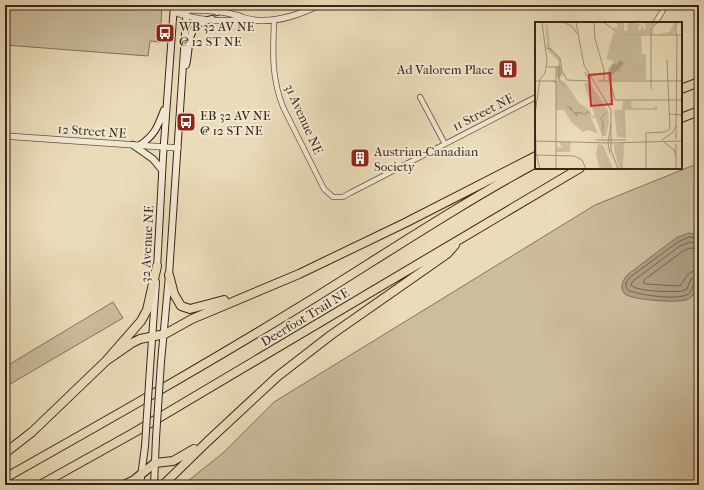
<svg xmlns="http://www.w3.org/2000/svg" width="704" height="490" viewBox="0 0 704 490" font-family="'IM FELL French Canon',serif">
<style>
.green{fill:#ccbd9e;stroke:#83725d}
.water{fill:#ae9e84;stroke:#806e5a}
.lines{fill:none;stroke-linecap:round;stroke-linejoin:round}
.shore{stroke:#746250;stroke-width:1}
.minor-casing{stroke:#665443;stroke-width:6}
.tertiary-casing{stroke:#665443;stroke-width:7}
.secondary-casing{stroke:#3a261c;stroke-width:8}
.motorway-casing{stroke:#3a261c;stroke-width:10}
.minor{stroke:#f1e8d2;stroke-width:4.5}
.tertiary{stroke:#f1e8d2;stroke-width:5.5}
.secondary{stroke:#f1e8d2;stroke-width:6}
.motorway{stroke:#eadcb9;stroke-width:8}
.secondary-bridge-casing{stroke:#3a261c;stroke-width:8;stroke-linecap:butt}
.secondary-bridge{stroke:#f1e8d2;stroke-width:6}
.labels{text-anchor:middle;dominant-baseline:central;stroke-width:4;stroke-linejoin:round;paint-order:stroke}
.poi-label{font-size:13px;fill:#3a261c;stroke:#f1e8d2;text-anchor:start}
.street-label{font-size:13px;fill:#3a261c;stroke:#f1e8d2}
.inset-road{fill:none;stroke:#a4937a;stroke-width:1}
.view{fill:#d62828;fill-opacity:0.15;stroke:#d62828;stroke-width:2}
.inset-edge{fill:none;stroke:#3a261c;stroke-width:2}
</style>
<rect width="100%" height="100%" fill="#eadcb9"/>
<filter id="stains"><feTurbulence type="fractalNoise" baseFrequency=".005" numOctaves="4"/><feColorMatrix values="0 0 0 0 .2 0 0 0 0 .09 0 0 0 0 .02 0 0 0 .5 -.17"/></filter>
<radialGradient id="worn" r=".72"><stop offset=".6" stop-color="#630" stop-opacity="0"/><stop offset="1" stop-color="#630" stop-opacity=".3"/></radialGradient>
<path class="green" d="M5,5H162L160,42L150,41L148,56L5,45Z
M699,163V485H189V480L223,453L274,402L595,205Z
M113,302L123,318L5,387V367Z"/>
<path class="water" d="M689,233L699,235C699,251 703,278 695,292C693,296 689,299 686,300C676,303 632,300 625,294C619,288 623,280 627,275L676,238Z"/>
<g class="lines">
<path class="shore" d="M699,238L689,237L678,242L630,277C626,282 624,285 628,290C637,295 677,300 686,295C692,293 692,288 694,283L699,281
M699,243L690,242L680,246L633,281L631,285C637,292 672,292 682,291L687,289L691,279L699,276
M699,249L690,248L683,251L644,280L643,282L646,284L680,286C686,278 687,271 699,270"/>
<defs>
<path id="minor" d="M274,20C273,53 271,76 283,107L324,189L333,197H343L350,193L536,97
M655,23L662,12L665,5
M420,97L445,144"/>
<path id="tertiary" d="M174,11C190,9 220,10 235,15C238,15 241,17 244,18C269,25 297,16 319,5
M174,12C192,19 225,24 244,18
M5,136L178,148"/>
<path id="secondary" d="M200,5L211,8L217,12
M186,65C190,52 186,32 200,23C203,21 208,20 212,19
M133,145L153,159L162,170
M140,145C155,135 158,126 164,110
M157,269L163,157L174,5
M161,362L169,275L187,5
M150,368L156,282
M140,485L145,446
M154,485L156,438"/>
<path id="motorway" d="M681,89L699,82
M681,118L699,111
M169,275L174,294L181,306L190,309L224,300
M106,361L132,343L140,339L165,334L192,319L299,274L405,223L536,156
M5,453L32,432L106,361L141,321L147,310L157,266
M5,478C106,421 207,364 306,303C382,256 457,206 536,163
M40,485L135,432L580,168
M124,485L134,480L155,463L173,461L194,449
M163,485L208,441L278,376L331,335L447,254L455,245"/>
</defs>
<use href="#minor" class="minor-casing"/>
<use href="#tertiary" class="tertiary-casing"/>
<use href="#secondary" class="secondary-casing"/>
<use href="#motorway" class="motorway-casing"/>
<use href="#minor" class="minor"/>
<use href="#tertiary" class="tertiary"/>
<use href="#secondary" class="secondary"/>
<use href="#motorway" class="motorway"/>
<defs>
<path id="secondary-bridge" d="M156,438L161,362
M145,446L150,368"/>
</defs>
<use href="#secondary-bridge" class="secondary-bridge-casing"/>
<use href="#secondary-bridge" class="secondary-bridge"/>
</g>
<defs>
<symbol id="bus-square" viewBox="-11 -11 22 22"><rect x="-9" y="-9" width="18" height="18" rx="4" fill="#8f2418" stroke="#f1e8d2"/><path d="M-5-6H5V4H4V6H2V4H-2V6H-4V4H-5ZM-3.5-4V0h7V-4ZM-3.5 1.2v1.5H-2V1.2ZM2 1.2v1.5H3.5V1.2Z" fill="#fff"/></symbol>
<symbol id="building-square" viewBox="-11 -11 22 22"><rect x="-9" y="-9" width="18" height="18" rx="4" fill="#8f2418" stroke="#f1e8d2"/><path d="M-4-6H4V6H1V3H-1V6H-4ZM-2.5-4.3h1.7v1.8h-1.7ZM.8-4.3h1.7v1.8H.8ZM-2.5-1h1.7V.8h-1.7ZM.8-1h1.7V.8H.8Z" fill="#fff"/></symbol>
</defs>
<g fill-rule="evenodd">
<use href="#bus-square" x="154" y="22" width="22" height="22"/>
<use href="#building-square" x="497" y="58" width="22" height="22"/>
<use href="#bus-square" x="175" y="111" width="22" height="22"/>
<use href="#building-square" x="349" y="147" width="22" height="22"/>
</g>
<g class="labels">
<g class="poi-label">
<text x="179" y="26">WB 32 AV NE<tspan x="179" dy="15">@ 12 ST NE</tspan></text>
<text x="494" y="69" text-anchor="end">Ad Valorem Place</text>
<text x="200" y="115">EB 32 AV NE<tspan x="200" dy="15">@ 12 ST NE</tspan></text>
<text x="374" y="151">Austrian-Canadian<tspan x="374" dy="15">Society</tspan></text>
</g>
<g class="street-label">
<text transform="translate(483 112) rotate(-27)">11 Street NE</text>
<text transform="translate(304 119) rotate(66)">31 Avenue NE</text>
<text transform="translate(92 131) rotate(4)">12 Street NE</text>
<text transform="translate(147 244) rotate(-87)">32 Avenue NE</text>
<text transform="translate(305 317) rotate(-31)">Deerfoot Trail NE</text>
</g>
</g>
<g transform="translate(535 22)">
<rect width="147" height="147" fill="#eadcb9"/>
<path d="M10,0L13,6L15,26L25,37V44L23,38L13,29ZM82,0H89V9H92L93,0H99L101,4L100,0L106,3V0H107L106,3H104L103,7L105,9L107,3L109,5L107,7H111L110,0H125L116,6L119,7L117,11L123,12L134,10L140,0V10L138,12H116V6L115,12H87L79,7V6L80,5L82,7ZM79,10L86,14H106L107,32H111V58H73V47L79,39L71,37ZM21,45H26L28,53L25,54V58L30,60L44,81L52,86L63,112L54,108L48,110L36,100L29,88H21V62L17,59H23ZM55,61L73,89L74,101L71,114H67L49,62ZM96,78L97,86H118L122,83V88H90L91,116L82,115L79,88H87L88,79ZM24,120H36L35,130H21L22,125L27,126ZM89,121L88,147H84L79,126L80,122ZM63,122L68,123L78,147H65L61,133Z" fill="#ccbd9e"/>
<path d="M10,0L12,24L24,38L26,52L24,58L31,65L33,74L31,83L37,86L38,90H45L50,92L51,90L53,88L55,90L57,95L61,93L65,97L66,95L70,91L72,90L66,97L68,99L69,104L67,114L81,147L67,115V99L61,93L58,96L57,95L53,89V93L52,91L50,93L43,91L42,95L31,83L33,74L31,66L24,59L22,53L24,39L12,23ZM85,38L89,41L84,47L85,50L83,48L75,54V47L79,41L81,43Z" fill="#ae9e84"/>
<path class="inset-road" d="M28,0L38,5L42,12M41,0L49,43L76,88V128L83,147M59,0L60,17L69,48V59M68,0L86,13H147M141,0V13M11,26L16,27L25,36L27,49L32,58L55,59M12,45H26M50,50L56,62M0,59H21M63,59H147M75,59L80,78H147M116,67V7L123,0M135,92L147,93M111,111L130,110L135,107L132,38M111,111V147M141,117L142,12M61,118H91M127,118L138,110L141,104M0,119L75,121L147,119M129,120L139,128L141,134M75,131L73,121L76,101M0,133L39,134L47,138L51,147M5,147L1,131L0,92L5,57L10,51L12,39L7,0M21,147V45M141,147V122"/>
<path class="view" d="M75,51L77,82L56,84L54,53Z"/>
<rect width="147" height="147" class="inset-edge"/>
</g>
<rect width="704" height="490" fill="none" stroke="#eadcb9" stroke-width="20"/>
<rect x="6" y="6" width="692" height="478" fill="none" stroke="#3a261c" stroke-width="2"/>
<rect x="10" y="10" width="684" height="470" fill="none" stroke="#3a261c"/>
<rect width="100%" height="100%" filter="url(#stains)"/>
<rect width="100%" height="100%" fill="url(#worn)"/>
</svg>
